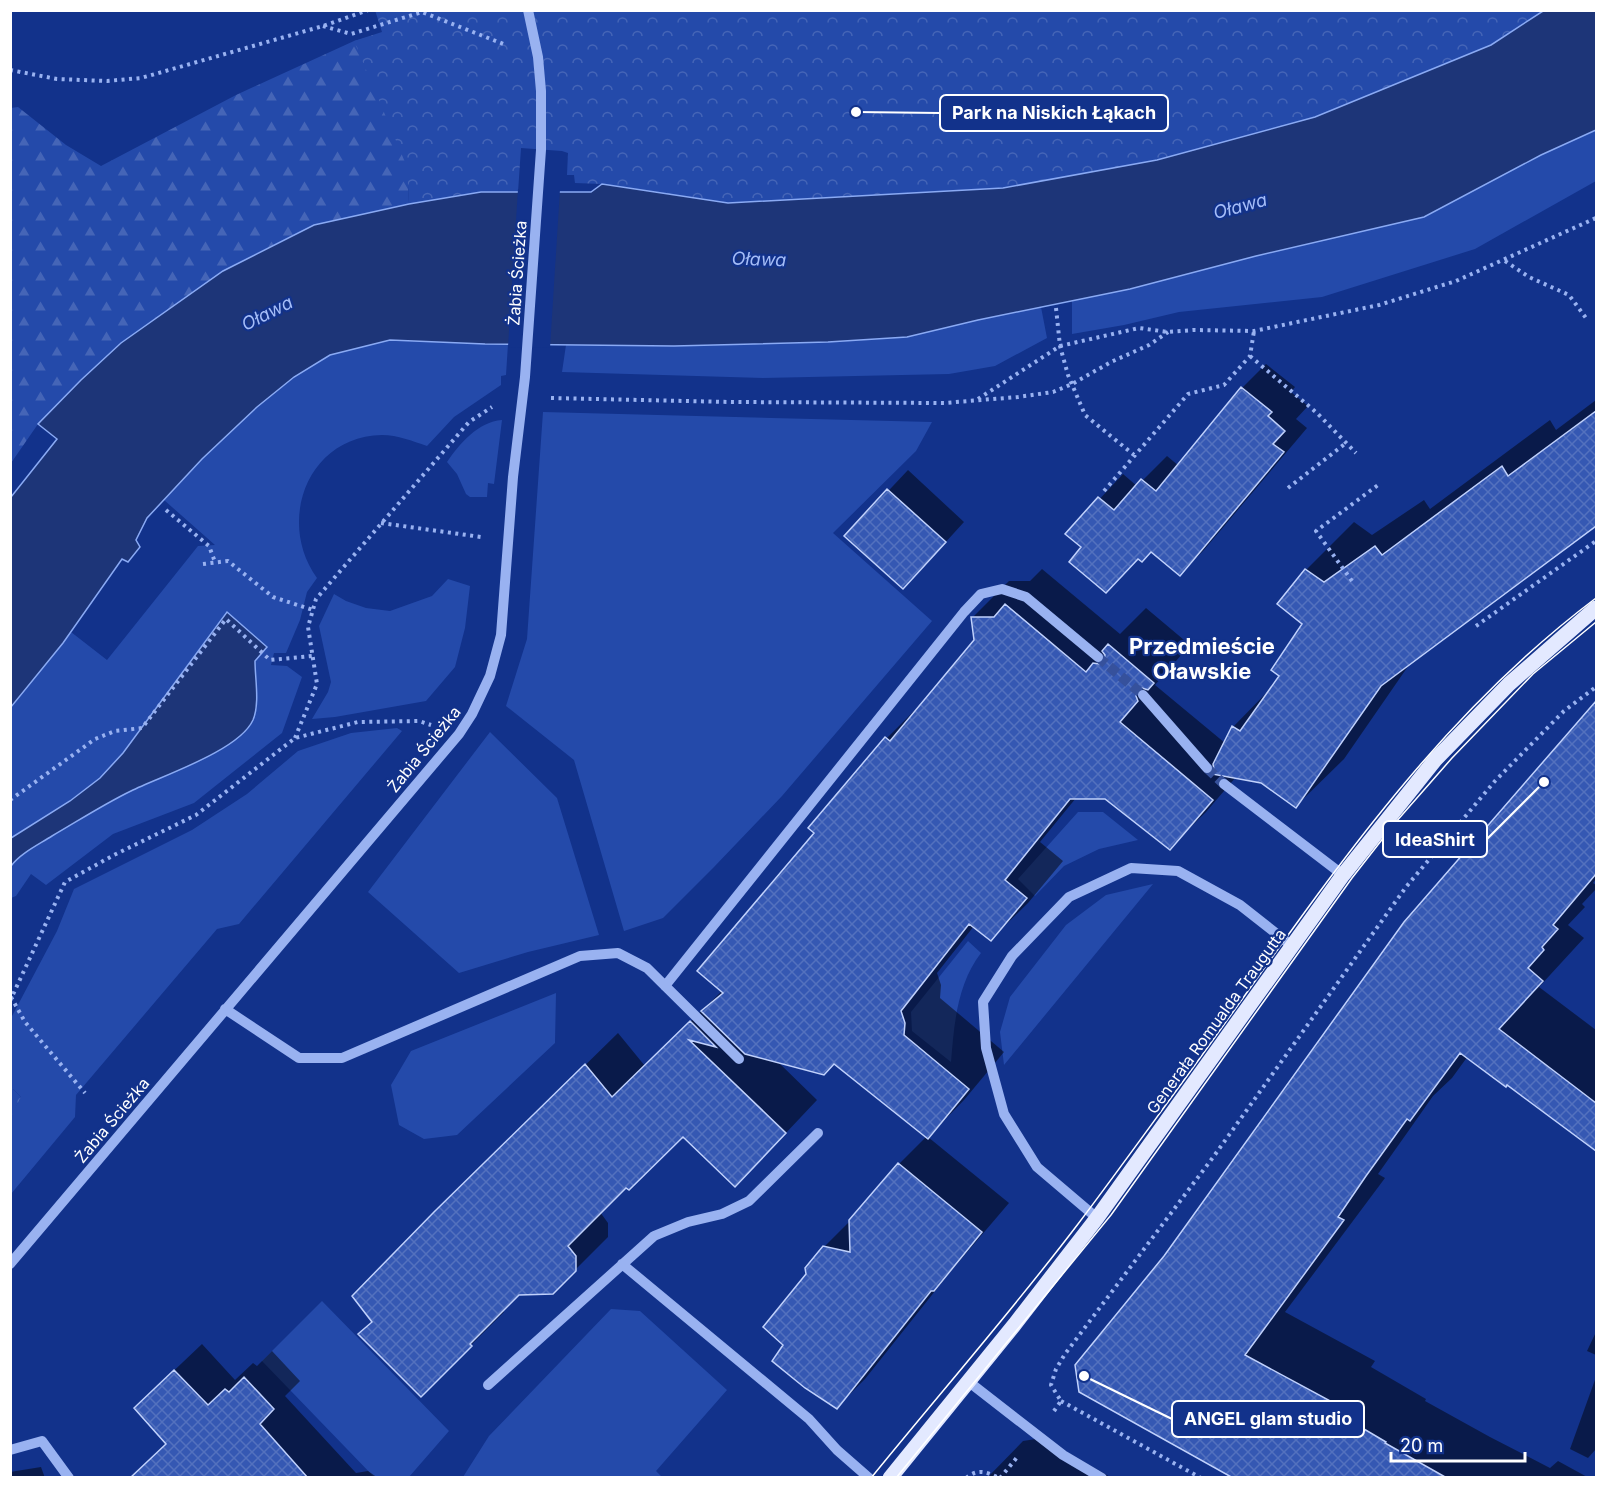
<svg xmlns="http://www.w3.org/2000/svg" width="1607" height="1488" viewBox="0 0 1607 1488" font-family="Inter,sans-serif">
<style>
.green{fill:#244aaa}
.forest{fill:url(#forest-firs)}
.park{fill:url(#park-crowns)}
.water{fill:#1d3578;stroke:#8aaaf4;stroke-width:1.5}
.pier{fill:#12328b}
.shadow{fill:#0007}
.building{fill:url(#building-cross-hatch);stroke:#c0d1fc;stroke-width:1.5}
.lines{fill:none;stroke-linecap:round;stroke-linejoin:round}
.minor-tunnel{stroke:#36519c;stroke-width:10;stroke-dasharray:10 5;stroke-linecap:butt}
.path{stroke:#99b2f1;stroke-width:4;stroke-dasharray:3 4.5;stroke-linecap:butt}
.minor{stroke:#99b2f1;stroke-width:10}
.major{stroke:#e3e9ff;stroke-width:15}
.tram{stroke:#fff;stroke-width:1.5}
.labels{text-anchor:middle;dominant-baseline:central;stroke-width:4.5;stroke-linejoin:round;paint-order:stroke}
.street-label{font-size:16px;fill:#fff;stroke:#12328b}
.water-label{font-size:18px;font-style:italic;fill:#a5bdf8;stroke:#12328b}
.district-label{font-size:22px;font-weight:bold;fill:#fff;stroke:#12328b}
.leader{fill:none;stroke:#fff;stroke-width:2}
.callout-dot{fill:#fff;stroke:#12328b;stroke-width:2}
.callout{fill:#12328b;stroke:#fff;stroke-width:2}
.callout-label{font-size:18px;text-anchor:middle;font-weight:bold;fill:#fff}
</style>
<defs>
<pattern id="forest-firs" width="22" height="20" patternUnits="userSpaceOnUse" patternTransform="scale(1.5)"><rect width="22" height="20" fill="#244aaa"/><path d="M5 1l3.5 6h-7zM16 11l3.5 6h-7z" fill="#4565b7"/></pattern>
<pattern id="park-crowns" width="20" height="18" patternUnits="userSpaceOnUse" patternTransform="scale(1.5)"><rect width="20" height="18" fill="#244aaa"/><path d="M2 6a3 3 0 1 1 6 0M12 15a3 3 0 1 1 6 0" fill="none" stroke="#4565b7"/></pattern>
<pattern id="building-cross-hatch" width="8" height="8" patternUnits="userSpaceOnUse" patternTransform="scale(1.5)"><rect width="8" height="8" fill="#3558b3"/><path d="M0 0l8 8M0 8l8-8" fill="none" stroke="#5371be"/></pattern>
</defs>
<rect width="100%" height="100%" fill="#12328b"/>
<path class="green" d="M1596,130V181L1475,249L1322,297L1179,312L1124,325L1072,334V300L1130,289L1256,256L1541,155Z
M1041,307L1047,338L995,366L949,374L763,378L562,372L566,345L674,346L828,342L978,320Z
M390,340L508,344L506,375L501,376V385L454,417L427,446C412,441 398,435 382,435C308,436 276,521 317,578L307,592L300,620L286,653H274L271,665L287,666L302,677L282,733L194,803L113,834L46,885L31,874L16,896L11,898V707L71,632L107,660L198,546L215,545L164,500C209,451 268,385 328,356C345,347 372,344 390,340Z
M543,412L932,422L916,451L833,533L932,621L782,796L714,867L663,918L624,931L574,760L506,706L527,639Z
M502,420L494,484L488,483L487,497H470L466,494L457,474L447,462C460,443 478,422 502,420Z
M448,579L470,586L465,628L455,667L426,701L335,717L312,719L328,692L331,682L319,626L334,594L346,601L366,608L390,611L432,596Z
M397,728L402,731L239,924L217,929L76,1095L75,1117L11,1194L10,1117L21,1097L11,1087V1018L57,931L74,889L192,830L247,794L298,751L351,733Z
M490,732L557,798L599,935L528,952L459,973L368,892Z
M1078,812H1103L1138,840L1099,849L1064,866L1035,896L1018,879Z
M1153,884L1004,1065L1000,1032L1010,997L1066,925L1106,895Z
M968,941L981,953C957,984 954,1025 951,1062L912,1031L911,1012Z
M556,993L555,1043L457,1135L424,1139L399,1125L391,1085L411,1051Z
M322,1301L449,1431L409,1477H374L262,1361Z
M611,1309L640,1311L727,1390L656,1471L662,1477H463L489,1436Z"/>
<path class="forest" d="M466,10L408,185L409,204L314,225L121,343L38,424L11,463V108L18,107L66,145L101,166L236,95L354,41Z"/>
<path class="park" d="M375,10L1543,11L1491,45L1315,117L1157,160L1003,188L728,203L602,184L575,183L574,175H567L568,153L562,151L521,148L518,192H481L409,204L407,167L354,41L382,32Z
M11,1087L21,1097L11,1117Z"/>
<path class="water" d="M1543,11H1596V130L1541,155L1424,217L1256,256L1130,289L978,320L907,337L828,342L674,346L485,344L390,340L330,355L294,377L257,407L202,459L147,518L136,540L140,547L128,562L122,559L63,643L11,707V497L57,439L38,424L81,380L121,343L223,271L314,225L409,204L481,192H591L602,184L728,203L1003,188L1157,160L1315,117L1491,45Z
M227,612L267,647L255,661C255,679 260,703 253,720C239,751 161,776 131,791C104,804 78,821 52,836C38,845 21,853 11,866V838L70,801L100,778L123,753Z"/>
<path class="pier" d="M518,189H560L550,348L508,347Z"/>
<path class="shadow" d="M1266,364L1295,387L1291,392L1308,406L1296,419L1307,428L1204,550L1180,574L1151,551L1139,558L1083,547L1067,534L1123,474L1137,486L1167,456L1179,466L1242,388Z
M1596,400V524L1411,662L1344,759L1296,806L1262,781L1236,777L1206,812L1169,848L1106,798H1076L1040,842L1063,861L1028,903L991,939L974,926L937,973L941,985L940,998L1004,1052L964,1100L928,1137L1009,1203L951,1271L865,1379L837,1407L785,1345L808,1274L824,1247L850,1221L899,1164L927,1136L834,1062L777,1061L817,1100L768,1152L683,1134L600,1212L608,1223V1237L553,1292L519,1293L501,1310L504,1312L421,1395L373,1321L469,1179L618,1033L645,1066L723,990L816,832L887,738L923,702L976,641L972,618L1009,581H1030L1042,569L1120,634L1146,608L1190,645L1155,685L1225,743L1233,727L1273,686L1281,676L1304,623L1306,570L1354,522L1372,535L1424,500L1430,509L1550,420L1556,430Z
M908,470L964,522L923,567L846,536Z
M1596,707V879L1593,883L1596,885V889L1582,904L1585,907L1568,925L1584,938L1539,987L1596,1030V1140L1591,1145L1468,1056L1452,1078L1433,1096L1407,1133L1378,1174L1385,1178L1285,1312L1375,1361L1371,1367L1426,1399L1425,1401L1490,1437L1550,1468L1558,1461L1589,1478H1235L1166,1257L1572,732Z
M1596,1332V1355L1587,1351Z
M202,1344L235,1380L253,1363L257,1366L272,1351L300,1381L285,1396L356,1473L368,1471L378,1478H132L167,1443L163,1381Z
M1596,1377V1449L1588,1458L1570,1449Z
M1042,1438L1112,1478H987L1023,1441Z
M41,1467L45,1478H10V1472Z"/>
<path class="building" d="M1241,387L1272,412L1268,416L1285,431L1273,444L1284,452L1180,576L1151,552L1142,562L1138,559L1106,593L1069,562L1081,547L1065,534L1098,497L1114,510L1141,479L1156,491Z
M1596,411V526L1381,686L1296,808L1261,783L1212,774L1214,770L1213,764L1232,726L1240,731L1279,676L1271,670L1302,624L1277,604L1305,569L1324,582L1375,546L1382,555L1502,466L1508,476Z
M887,489L946,542L903,589L844,536Z
M1005,604L1086,672L1093,663L1100,664L1104,661L1105,655L1102,651L1108,644L1154,683L1148,690L1142,688L1138,690L1136,696L1138,701L1120,722L1213,800L1170,850L1105,799H1070L1005,880L1027,898L991,941L969,924L901,1011L905,1023L904,1035L969,1089L928,1139L834,1064L824,1075L745,1054L701,1011L723,993L697,971L814,833L808,828L885,737L890,741L974,640L971,617H994Z
M1596,701V874L1553,925L1558,929L1542,947L1544,950L1528,968L1543,981L1499,1029L1596,1103V1151L1507,1085L1506,1087L1460,1053L1410,1121L1407,1119L1366,1176L1338,1217L1344,1220L1245,1355L1334,1403L1330,1409L1386,1442L1385,1443L1447,1478H1233L1079,1392L1075,1365L1164,1256L1404,922Z
M690,1021L716,1047L689,1040L786,1133L735,1187L683,1137L629,1190L626,1188L568,1246L576,1256V1271L553,1294L519,1295L470,1344L472,1346L421,1397L358,1334L372,1322L352,1296L434,1212L585,1064L612,1097Z
M898,1163L982,1232L934,1291H931L837,1409L805,1388L772,1361L783,1345L763,1327L806,1274L805,1268L823,1246L850,1252L849,1220Z
M174,1370L208,1405L225,1389L229,1392L244,1377L274,1409L260,1424L308,1478H130L166,1444L134,1408Z"/>
<g class="lines">
<path class="minor-tunnel" d="M1098,657L1143,695
M1207,768L1224,784"/>
<path class="path" d="M323,26L351,34L422,12L506,45
M10,70L57,79L107,81L141,78L323,26L368,10
M1505,261L1529,277L1569,295L1586,318
M1056,308L1060,346L1068,375L1085,415L1134,455
M1250,356L1317,413L1356,453
M551,398L732,402L944,403L1018,397L1053,392L1072,384L1111,362L1149,345L1168,332
M978,399L1060,346L1139,328L1168,332L1193,330L1254,331L1379,305L1456,281L1596,218
M1288,488L1346,443
M1104,491L1188,394L1224,385L1250,356L1254,331
M166,510L209,546L215,562
M381,523L481,537
M203,564L228,561L273,597L313,610
M1352,581L1316,531L1378,485
M1476,626L1596,541
M295,738L317,684L308,627L316,599L469,422L492,407
M10,800L95,739L115,731L142,728L226,619L270,660L312,656
M11,997L25,1022L85,1093
M10,1001L65,882L114,855L196,815L295,738L358,722L419,721L431,725
M1061,1401L1201,1478
M1054,1411L1061,1401L1051,1385L1056,1369L1065,1354L1214,1156L1406,887L1495,781L1564,711L1596,687
M966,1478C978,1468 987,1472 999,1478
M1000,1478L1019,1455"/>
<path class="minor" d="M1143,695L1207,768
M1224,784L1343,875
M665,986L964,612L981,594L1002,589L1026,597L1098,657
M225,1009L299,1058H342L580,956L618,953L647,968L739,1059
M1097,1218L1037,1167L1004,1114L986,1048L983,1002L1012,956L1069,897L1131,868L1178,871L1240,905L1292,946
M10,1264L459,734L472,714L490,676L501,635L513,477L525,377L541,150V91L538,57L528,10
M622,1264L809,1419L837,1450L869,1478
M969,1382L1063,1455L1102,1478
M488,1385L654,1236L688,1222L722,1214L749,1201L818,1133
M10,1450L42,1441L69,1478"/>
<path class="major" d="M890,1478L1015,1324L1097,1218L1343,875L1435,760L1509,684L1596,608"/>
<path class="tram" d="M871,1478C940,1393 1012,1311 1078,1224C1115,1175 1151,1125 1187,1076C1313,903 1422,729 1596,598
M896,1478L1111,1215L1352,878L1395,823L1452,758L1533,674L1596,622"/>
</g>
<g class="labels">
<g class="street-label">
<text transform="translate(517 273) rotate(-86)">Żabia Ścieżka</text>
<text transform="translate(424 749) rotate(-51)">Żabia Ścieżka</text>
<text transform="translate(1216 1021) rotate(-54)">Generała Romualda Traugutta</text>
<text transform="translate(112 1120) rotate(-50)">Żabia Ścieżka</text>
</g>
<g class="water-label">
<text transform="translate(1240 206) rotate(-15)">Oława</text>
<text transform="translate(759 259) rotate(2)">Oława</text>
<text transform="translate(267 313) rotate(-27)">Oława</text>
</g>
<g class="district-label">
<text x="1202" y="646">Przedmieście<tspan x="1202" dy="25">Oławskie</tspan></text>
</g>
</g>
<path class="leader" d="M856 112L940 113M1544 782L1487 839M1084 1376L1172 1419"/>
<g class="callout-dot">
<circle cx="856" cy="112" r="6"/>
<circle cx="1544" cy="782" r="6"/>
<circle cx="1084" cy="1376" r="6"/>
</g>
<g class="callout">
<rect x="940" y="95" width="228" height="36" rx="6"/>
<rect x="1383" y="821" width="104" height="36" rx="6"/>
<rect x="1172" y="1401" width="192" height="36" rx="6"/>
</g>
<g class="callout-label">
<text x="1054" y="119">Park na Niskich Łąkach</text>
<text x="1435" y="846">IdeaShirt</text>
<text x="1268" y="1425">ANGEL glam studio</text>
</g>
<rect width="1607" height="1488" fill="none" stroke="#ffffff" stroke-width="24"/>
<path d="M1391 1452v9h134v-9" fill="none" stroke="#ffffff" stroke-width="3"/>
<text x="1400" y="1452" font-size="18" fill="#ffffff" stroke="#12328b" stroke-width="4.5" paint-order="stroke">20 m</text>
</svg>
